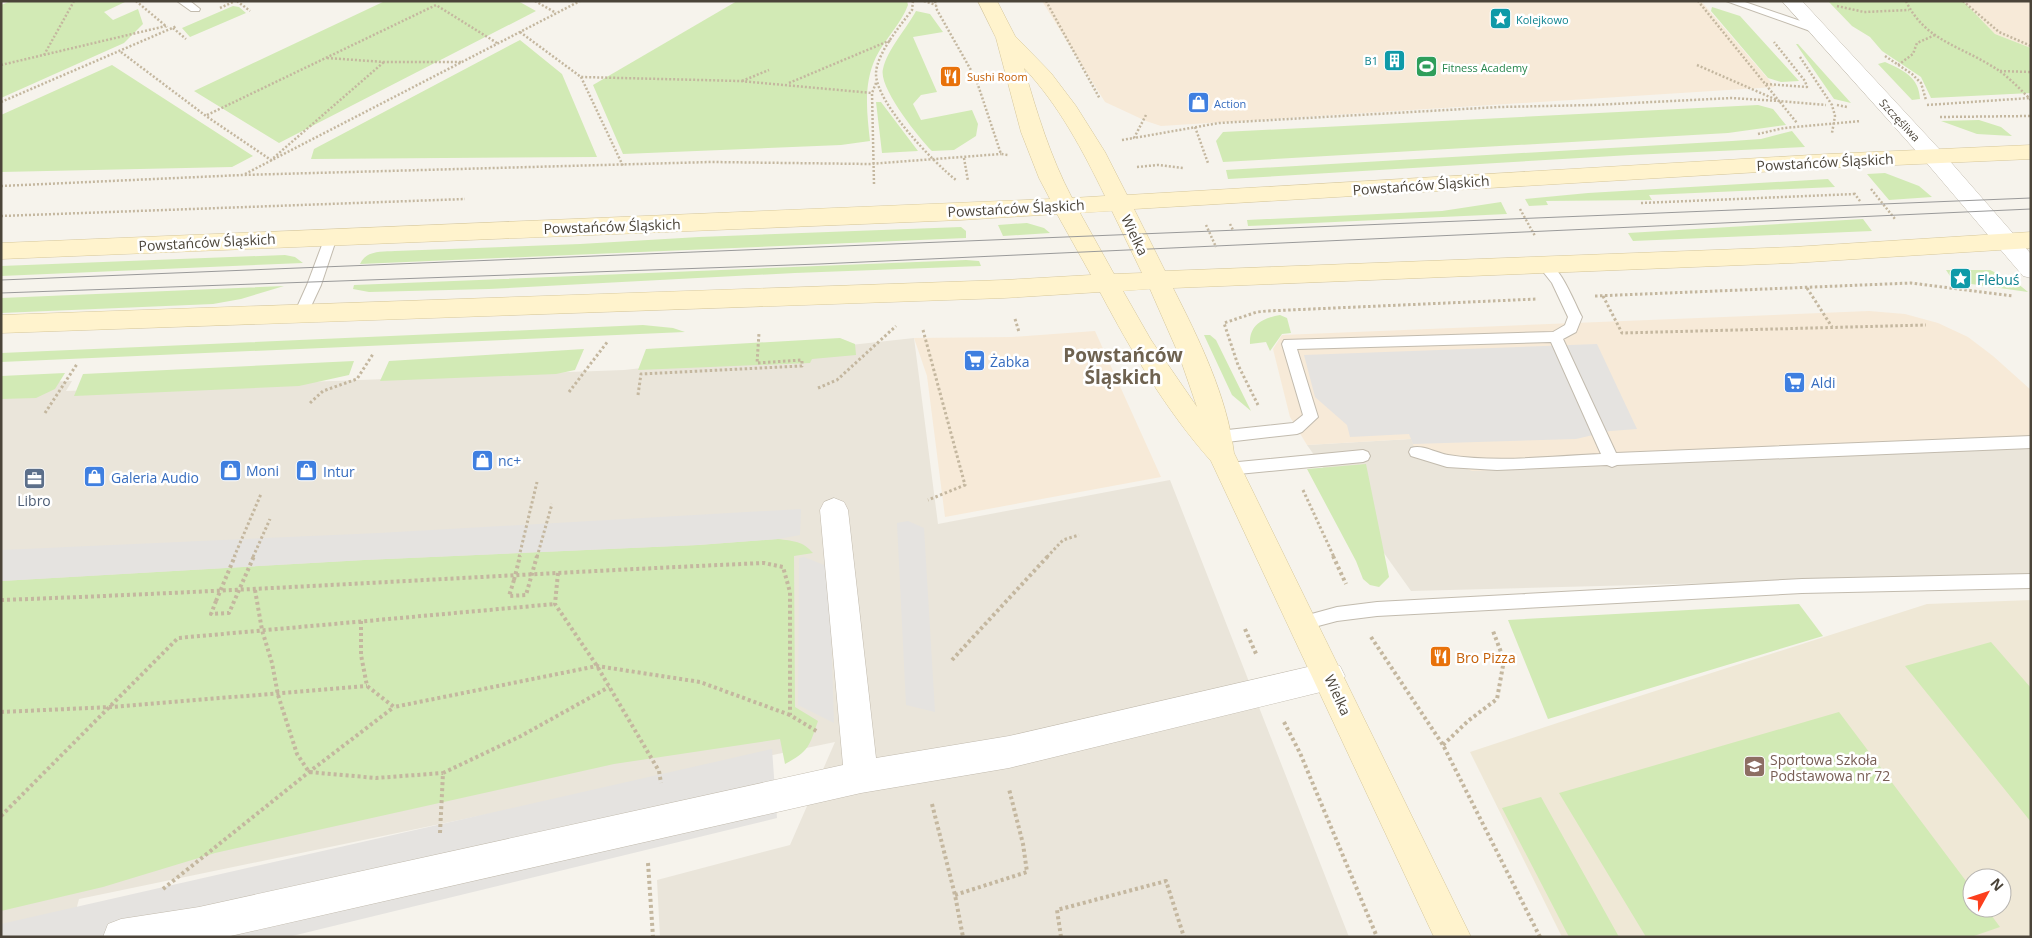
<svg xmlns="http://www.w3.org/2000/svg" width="2032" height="938" viewBox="0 0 2032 938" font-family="'Open Sans',sans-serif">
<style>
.residential{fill:#eae5da}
.commercial{fill:#f7ead8}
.education{fill:#efe8d6;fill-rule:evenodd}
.green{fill:#d2eab5}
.parking{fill:#e5e3e0}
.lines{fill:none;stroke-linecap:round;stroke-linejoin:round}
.lane-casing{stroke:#c2bbae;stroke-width:2}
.street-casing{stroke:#c2bbae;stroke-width:1}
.secondary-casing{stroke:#d6c79b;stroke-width:1}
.path-far2{stroke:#c4b79f;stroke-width:2.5;stroke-dasharray:2 2;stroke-linecap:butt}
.path-far1{stroke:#c4b79f;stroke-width:3;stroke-dasharray:2.5 2.5;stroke-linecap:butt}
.path{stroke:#c4b79f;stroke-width:4;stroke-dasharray:3 3;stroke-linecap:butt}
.lane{fill:#fff;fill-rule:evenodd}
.street{fill:#fff;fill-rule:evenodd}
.secondary{fill:#fff3cd;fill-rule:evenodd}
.tram{stroke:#9a9a9a;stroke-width:1}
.path-bridge-far1{stroke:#c4b79f;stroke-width:3;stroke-dasharray:2.5 2.5;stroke-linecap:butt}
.path-bridge{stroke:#c4b79f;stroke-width:4;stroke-dasharray:3 3;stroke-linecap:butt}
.labels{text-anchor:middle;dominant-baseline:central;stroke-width:5;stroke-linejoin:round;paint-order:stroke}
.far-culture-label{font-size:11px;fill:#0d838f;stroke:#fff;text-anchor:start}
.far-leisure-label{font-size:11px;fill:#27864d;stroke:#fff;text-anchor:start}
.far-food-label{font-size:11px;fill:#c56008;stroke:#fff;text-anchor:start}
.far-shop-label{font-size:11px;fill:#366cbe;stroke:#fff;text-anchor:start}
.far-street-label{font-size:11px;fill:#4b4439;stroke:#fff}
.street-label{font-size:14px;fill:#4b4439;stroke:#fff}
.culture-label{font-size:14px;fill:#0d838f;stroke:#fff;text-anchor:start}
.shop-label{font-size:14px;fill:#366cbe;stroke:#fff;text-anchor:start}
.service-label{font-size:14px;fill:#4e5e75;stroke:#fff}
.food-label{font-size:14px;fill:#c56008;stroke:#fff;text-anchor:start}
.education-label{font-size:14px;fill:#785e54;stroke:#fff;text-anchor:start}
.district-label{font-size:19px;font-weight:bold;fill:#6e6250;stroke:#fff}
</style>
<rect width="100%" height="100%" fill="#f6f3ec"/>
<path class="residential" d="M914,338L938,524L1170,480L1349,937H660L657,880L790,845L835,742L79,899L69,937H1V383L72,381L66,391L624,370Z
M1411,439L2031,444V587L1824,580L1411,591L1307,445Z"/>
<path class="commercial" d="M1042,1H1701L1775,87L1161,126L1146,121L1105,102Z
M1963,1H2031V48L1995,34Z
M1869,311L1905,314L1938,323L1968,337L1993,356L2031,390V444L1472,471L1414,447L1411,439L1307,445L1290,417L1273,349L1282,335Z
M1095,331L1161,477L945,517L927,376L914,338L1012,337Z"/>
<path class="education" d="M2031,600V937H1562L1470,752L1621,702L1927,604ZM1972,878H2002V908H1972Z"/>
<path class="green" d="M11,1H127L104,12L113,20L138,9L143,24L124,43L1,98V5Z
M385,1H518L536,11L279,143L194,91Z
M737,1H907L908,5L905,12C897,28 884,41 876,57C863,84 867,113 870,141L841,145L623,154L593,85Z
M1828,1H1963L1995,34L2031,48V93L1931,98L1921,77L1882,51L1870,37L1852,26Z
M233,6L239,7L246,13L190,37L182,28Z
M1712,7L1740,16L1799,81L1781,82L1768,78L1711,11Z
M916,11L930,14L943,32L913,37L937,92L921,95L913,104L921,120L972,110L978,124L976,136L954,150L932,151C919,138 878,87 883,69C887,50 907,28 916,11Z
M520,40L562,74L597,157L311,159L314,149Z
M1796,44H1798L1851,103L1834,99Z
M1885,62C1903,70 1919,77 1920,99L1912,100L1878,64Z
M112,65L253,156L232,167L1,172V115Z
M876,102H881L918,151L882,153Z
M1758,105L1773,109L1786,125L1728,133L1223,162L1216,141L1223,132Z
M1979,120L2001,127L2012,136L1977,134L1941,121Z
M1792,131L1805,147L1631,155L1228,179L1226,170L1732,141L1761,139Z
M1885,173L1919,186L1932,197L1889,200L1867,174Z
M1828,179L1835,187L1649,195L1652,200L1546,201L1548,205L1529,206L1525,199L1588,193Z
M1501,202L1507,214L1248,226L1247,220L1442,211Z
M1863,219L1872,231L1633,241L1628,233Z
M1027,223L1044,228L1050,233L1003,236L998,225Z
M961,227L966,231V238L360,264C366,250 382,252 395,251L580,244L699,237Z
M285,255L295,257L303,263L1,276V266Z
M966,260L979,261L981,266L795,273L489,289L369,292L353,289L354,285Z
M1946,270H1990L2017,283L2028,292L1957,282L1952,279Z
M284,286L241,299L213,304L1,313V298Z
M1280,315L1287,318L1291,333L1282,334L1270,351L1266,342L1250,344C1249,325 1263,318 1280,315Z
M643,325L673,328L685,332L1,362V353Z
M1204,335H1210L1216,340L1251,411L1232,395Z
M840,338L855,344L856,355L812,359L810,363L638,370L646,349Z
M584,349L575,370L556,374L380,381L389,361Z
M354,361L349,375L299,386L74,396L83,374Z
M65,373L55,389L36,398L1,399V376Z
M1366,464L1389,577L1379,587L1370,585L1363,579L1356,561L1307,469Z
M778,539C793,541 803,541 813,553L794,556L795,707L818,721C809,747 809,751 785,764L780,739L614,764L215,853L103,887L1,911V581L364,560L698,545Z
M1799,604L1823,636L1548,719L1508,620Z
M1991,642L2031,688V822L1905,666Z
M1839,712L1972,889V908H1986L2000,927L1971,937H1646L1559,793Z
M1541,797L1619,937H1569L1502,808Z"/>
<path class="parking" d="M1597,344L1637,429L1610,431L1576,439L1413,444L1409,434L1350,437L1347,425L1315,397L1304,355Z
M801,509L800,535L778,539L698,545L364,560L1,581V550L379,533Z
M908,521L924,528L935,712L906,705L897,523Z
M804,557L829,567L834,723L798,705L799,558Z
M772,749L777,818L288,937H1V924Z"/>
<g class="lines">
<defs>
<path id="lane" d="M177,1H190L200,9L199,11H191Z
M1726,1H1742L1821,28L1822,30L1821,32H1813Z
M331,233L337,237L321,285L306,317H296L294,314L307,285L325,237Z
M1543,259C1560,264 1574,302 1582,317L1576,332L1563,339L1616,453L2031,436V448L1617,465L1612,467L1607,465L1497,470L1447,467L1411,456L1409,452L1411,448C1422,444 1436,453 1448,455C1498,463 1551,456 1601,454L1551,342L1297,349L1318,417L1302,432L1297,434L1218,443L1213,441L1211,437L1213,433L1218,431L1293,423L1303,415L1282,344L1284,340L1553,332L1565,325L1568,317L1552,283L1537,264L1538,261Z
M1363,450L1368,452L1370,456L1368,460L1363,462L1228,475L1223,473L1220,469L1223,465L1228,463Z
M2031,574V588L1802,593L1377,616L1337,621L1303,630L1297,628L1295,623L1297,618L1337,607L1377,602L1802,579Z"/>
<path id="street" d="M1782,1H1802L1941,151L2031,254V278L2023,276L1925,161Z
M834,498L844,502L848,510L876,758L1009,736L1329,662L1340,666L1345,676L1340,686L1329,690L1009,768L861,793L226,937H103L108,924L121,919L199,907L843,765L820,510L824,502Z"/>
<path id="secondary" d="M978,1H997L1015,36L1051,73L1076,106L1105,152L1127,195L1828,154L2031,145V159L1828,168L1134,209L1165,271L1793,247L2031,232V248L1793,263L1173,288C1199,339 1227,396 1234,453L1471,937H1434L1211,461C1165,409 1132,352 1100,292L1004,298L1,333V315L1004,280L1091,275L1057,214L961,220L1,259V243L1050,199L1039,178L1021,132L996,38ZM1024,68C1059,105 1083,151 1105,196L1072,198C1050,156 1037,113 1024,68ZM1112,211L1142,273L1114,274L1080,213ZM1150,289L1179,355L1197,407L1151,340L1123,291Z"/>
</defs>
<use href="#lane" class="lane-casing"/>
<use href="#street" class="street-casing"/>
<use href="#secondary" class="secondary-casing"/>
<path class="path-far2" d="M136,1L167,27
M237,1L250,11
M535,1L556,13
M913,1L912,10C900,26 877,53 876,73C875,102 934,163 956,180
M924,1L936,5
M935,1L937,10L976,79L1001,154L1008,155
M1046,1L1100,99
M1906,1C1924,39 1957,45 1990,65C2006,74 2018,87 2031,100
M1963,1L1999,32L2031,46
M1837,6L1864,12L1909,10
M220,8L235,1
M173,28L186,39
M520,32L581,77L740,81L872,93
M121,52L206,116L271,160L384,62
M44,55L74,1
M1885,56L1912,74L1921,83L1926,100
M1800,57L1832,105L1835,116L1832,133
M327,58L384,62H463
M1,65L166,26
M1697,65L1779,101L1826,105
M1898,65L1913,54L1917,43L1935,35
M2000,71L2031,72
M581,77L623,166
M742,81L769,70
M789,83L891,40
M1766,84L1807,87L1805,81L1774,42
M1,102L177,26
M1780,102L1797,123
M1837,105L1847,107
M1927,105L2030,98
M207,115L436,5L497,43
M1146,115L1134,138L1219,123L1499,107L1593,105L1732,98L1779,101L1698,1
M1940,117L2031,116
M1195,127L1208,163
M1758,134L1784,128L1861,121
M1122,140L1134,138
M964,158L968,181
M1137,167L1158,165L1183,168
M245,174L580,1
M874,184L872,93L876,83
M1,186L242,175L711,162L869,164L1001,154
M1871,189L1895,219
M1854,193L1860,201
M1641,203L1855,194
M1520,209L1535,236
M1,216L465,199
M1230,224L1233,230
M1206,225L1216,247"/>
<path class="path-far1" d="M1807,288L1832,327
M1595,296L1911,283L2013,296
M1603,296L1622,333L1926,325
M1015,319L1019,332
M923,330L965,485L928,500
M818,388L837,380L896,326
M569,392L608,341
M638,395L641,374L802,366V360L757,363L759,333
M310,403L323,391L357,379L373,354
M1258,405L1238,365L1224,323L1257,312L1267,311L1537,299
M45,413L77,364
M1303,490L1334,557
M253,557L270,519
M537,557L552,504
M1047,557L1063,540L1079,535"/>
<path class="path" d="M1333,556L1346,584
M558,573L555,604L597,666L659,771L661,783
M514,580L509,596L526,595L537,556
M255,590L262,630L272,663L278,695L297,754L309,772L376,778L443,773
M1,600C256,591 510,574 764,563L783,567L790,592V715L818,732
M216,601L211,614L229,613L254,556
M361,621V655L367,686L394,707L597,666L700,682L790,715
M1245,629L1257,656
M1371,637L1443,745L1540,937
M952,660L1048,556
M1,712L111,707L367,686
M1284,722L1300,753L1377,937
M1443,745L1468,721L1497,699L1504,660L1493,631
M932,804L955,895L963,937
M1,816L178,638L555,604
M440,833L443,773L521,736L609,687
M648,863L653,937
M163,889L309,772L394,707
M955,895L1027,872L1023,844L1009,789
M1061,937L1057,910L1166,881L1184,937"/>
<use href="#lane" class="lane"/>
<use href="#street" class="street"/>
<use href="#secondary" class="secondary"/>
<path class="tram" d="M1,280L2031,198
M1,293L819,264L2031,209"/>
<path class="path-bridge-far1" d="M234,557L261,494
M519,557L537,482"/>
<path class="path-bridge" d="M514,580L520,556
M216,601L235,556"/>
</g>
<defs>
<symbol id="sight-square" viewBox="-11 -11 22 22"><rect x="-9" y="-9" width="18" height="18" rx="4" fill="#0f9aa8" stroke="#fff"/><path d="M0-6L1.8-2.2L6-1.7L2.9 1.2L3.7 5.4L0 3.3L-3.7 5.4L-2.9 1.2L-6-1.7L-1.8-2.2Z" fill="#fff"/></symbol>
<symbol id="building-square" viewBox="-11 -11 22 22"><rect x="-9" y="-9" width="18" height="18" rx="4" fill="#0f9aa8" stroke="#fff"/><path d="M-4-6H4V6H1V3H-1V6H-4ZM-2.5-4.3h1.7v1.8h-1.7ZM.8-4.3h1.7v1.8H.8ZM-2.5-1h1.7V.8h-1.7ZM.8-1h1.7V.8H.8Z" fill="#fff"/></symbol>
<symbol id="stadium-square" viewBox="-11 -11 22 22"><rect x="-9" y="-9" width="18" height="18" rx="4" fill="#2e9e5b" stroke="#fff"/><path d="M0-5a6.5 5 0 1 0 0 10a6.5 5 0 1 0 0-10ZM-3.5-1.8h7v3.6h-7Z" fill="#fff"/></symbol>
<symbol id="restaurant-square" viewBox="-11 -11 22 22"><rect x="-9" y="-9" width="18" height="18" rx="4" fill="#e8710a" stroke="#fff"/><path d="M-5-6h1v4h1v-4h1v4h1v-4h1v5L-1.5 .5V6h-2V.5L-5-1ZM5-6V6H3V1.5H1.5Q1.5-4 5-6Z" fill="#fff"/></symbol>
<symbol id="shop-square" viewBox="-11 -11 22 22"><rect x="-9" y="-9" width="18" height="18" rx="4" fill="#3f7fe0" stroke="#fff"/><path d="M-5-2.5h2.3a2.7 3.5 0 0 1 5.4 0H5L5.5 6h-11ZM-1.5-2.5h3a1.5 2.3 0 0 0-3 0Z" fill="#fff"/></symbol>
<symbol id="supermarket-square" viewBox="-11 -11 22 22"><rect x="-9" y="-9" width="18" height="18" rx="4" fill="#3f7fe0" stroke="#fff"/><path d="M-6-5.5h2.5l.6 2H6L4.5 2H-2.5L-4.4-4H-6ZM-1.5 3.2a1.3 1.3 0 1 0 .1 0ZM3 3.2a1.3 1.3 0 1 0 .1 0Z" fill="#fff"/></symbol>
<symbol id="office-square" viewBox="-11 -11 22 22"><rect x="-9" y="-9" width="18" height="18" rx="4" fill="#5c6f8a" stroke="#fff"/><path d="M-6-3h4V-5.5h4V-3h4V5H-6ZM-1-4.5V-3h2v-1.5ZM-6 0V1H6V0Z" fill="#fff"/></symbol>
<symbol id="school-square" viewBox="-11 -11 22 22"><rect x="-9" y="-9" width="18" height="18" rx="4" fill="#8d6e63" stroke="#fff"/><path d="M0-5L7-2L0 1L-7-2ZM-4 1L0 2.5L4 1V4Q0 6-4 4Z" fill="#fff"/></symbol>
</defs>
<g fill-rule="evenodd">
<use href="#sight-square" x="1488" y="6" width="25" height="25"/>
<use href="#building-square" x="1382" y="48" width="25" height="25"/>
<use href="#stadium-square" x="1414" y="54" width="25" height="25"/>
<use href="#restaurant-square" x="938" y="64" width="25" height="25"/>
<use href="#shop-square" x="1186" y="90" width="25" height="25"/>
<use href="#sight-square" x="1948" y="266" width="25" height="25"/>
<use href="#supermarket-square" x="962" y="348" width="25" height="25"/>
<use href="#supermarket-square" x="1782" y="370" width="25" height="25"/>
<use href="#shop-square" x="470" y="448" width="25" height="25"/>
<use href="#shop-square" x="218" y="458" width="25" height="25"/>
<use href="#shop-square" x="294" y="458" width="25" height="25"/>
<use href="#shop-square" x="82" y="464" width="25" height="25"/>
<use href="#office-square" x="22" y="466" width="25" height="25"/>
<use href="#restaurant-square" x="1428" y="644" width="25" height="25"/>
<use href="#school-square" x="1742" y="754" width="25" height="25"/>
</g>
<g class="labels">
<g class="far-culture-label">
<text x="1516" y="19">Kolejkowo</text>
<text x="1378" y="60" text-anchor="end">B1</text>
</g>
<g class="far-leisure-label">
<text x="1442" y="67">Fitness Academy</text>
</g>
<g class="far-food-label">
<text x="967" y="76">Sushi Room</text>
</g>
<g class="far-shop-label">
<text x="1214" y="103">Action</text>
</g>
<g class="far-street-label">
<text transform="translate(1900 120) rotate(47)">Szczęśliwa</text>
</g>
<g class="street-label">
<text transform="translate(1825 162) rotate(-3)">Powstańców Śląskich</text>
<text transform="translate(1421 185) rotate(-4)">Powstańców Śląskich</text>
<text transform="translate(1016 208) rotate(-3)">Powstańców Śląskich</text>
<text transform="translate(612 226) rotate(-2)">Powstańców Śląskich</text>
<text transform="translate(1135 235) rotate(64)">Wielka</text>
<text transform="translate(207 242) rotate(-3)">Powstańców Śląskich</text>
<text transform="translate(1338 695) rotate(65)">Wielka</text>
</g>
<g class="culture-label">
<text x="1977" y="279">Flebuś</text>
</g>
<g class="shop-label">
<text x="990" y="361">Żabka</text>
<text x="1811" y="382">Aldi</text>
<text x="498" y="460">nc+</text>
<text x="246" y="470">Moni</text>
<text x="323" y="471">Intur</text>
<text x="111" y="477">Galeria Audio</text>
</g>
<g class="service-label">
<text x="34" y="500">Libro</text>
</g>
<g class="food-label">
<text x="1456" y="657">Bro Pizza</text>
</g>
<g class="education-label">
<text x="1770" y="759">Sportowa Szkoła<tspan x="1770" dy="16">Podstawowa nr 72</tspan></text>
</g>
<g class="district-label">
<text x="1123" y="355">Powstańców<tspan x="1123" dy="22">Śląskich</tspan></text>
</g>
</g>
<rect width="2032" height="938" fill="none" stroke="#4b4439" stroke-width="5"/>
<g transform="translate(1987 893) rotate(50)"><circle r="24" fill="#ffffff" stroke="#b7b4b0"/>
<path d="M0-4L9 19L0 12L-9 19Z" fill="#fc3f1d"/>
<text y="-8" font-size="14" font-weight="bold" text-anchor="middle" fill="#4b4439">N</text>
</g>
</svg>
